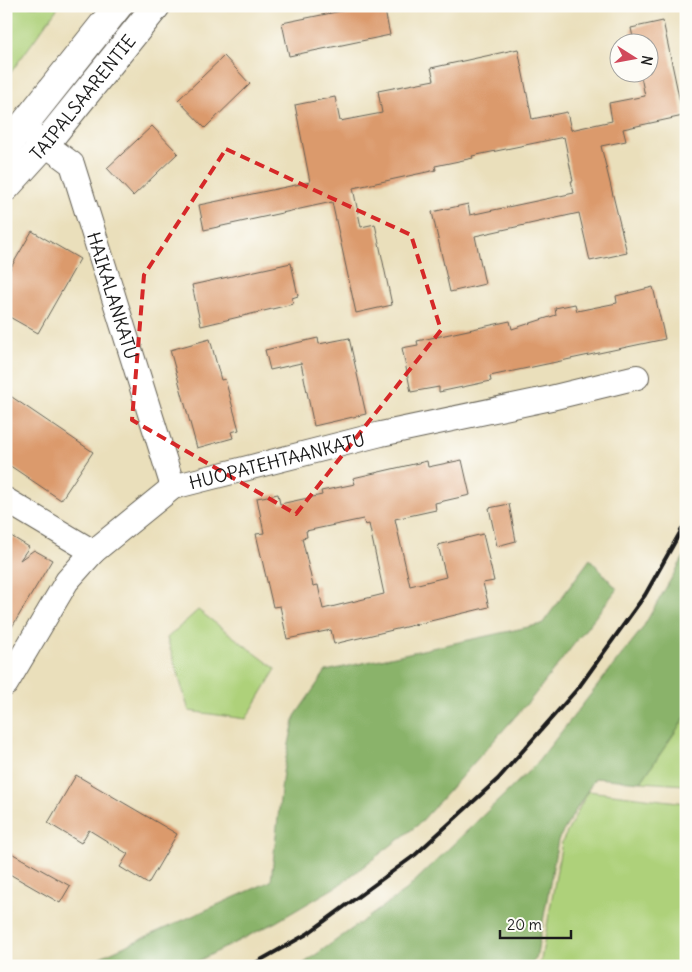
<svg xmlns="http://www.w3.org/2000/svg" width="692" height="972" viewBox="0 0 692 972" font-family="Delius,sans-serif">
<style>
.green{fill:#aed17a;stroke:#65764b}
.forest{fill:#8ab36a;stroke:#536843}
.building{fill:#db9a6c;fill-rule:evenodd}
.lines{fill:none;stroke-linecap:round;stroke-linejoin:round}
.street-casing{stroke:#646054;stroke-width:26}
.secondary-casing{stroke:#646054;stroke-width:30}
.street{stroke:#fff;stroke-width:24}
.secondary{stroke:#fff;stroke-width:28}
.rail{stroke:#1c1c1c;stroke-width:4}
.marked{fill:none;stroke:#d62828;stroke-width:4;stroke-dasharray:10 6;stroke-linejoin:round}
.labels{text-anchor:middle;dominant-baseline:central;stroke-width:4;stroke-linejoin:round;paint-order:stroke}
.street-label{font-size:18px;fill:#1c1c1c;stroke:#fdfcf7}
</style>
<rect width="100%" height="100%" fill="#fdfcf7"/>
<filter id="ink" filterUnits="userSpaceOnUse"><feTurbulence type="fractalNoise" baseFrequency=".02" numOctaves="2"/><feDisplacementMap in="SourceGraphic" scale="10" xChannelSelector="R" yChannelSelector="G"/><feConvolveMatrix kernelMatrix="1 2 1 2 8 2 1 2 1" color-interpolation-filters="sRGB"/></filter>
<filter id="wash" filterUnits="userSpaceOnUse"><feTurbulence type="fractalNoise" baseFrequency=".0096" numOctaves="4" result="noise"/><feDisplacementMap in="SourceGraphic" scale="20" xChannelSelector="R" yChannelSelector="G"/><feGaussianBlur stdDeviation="1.12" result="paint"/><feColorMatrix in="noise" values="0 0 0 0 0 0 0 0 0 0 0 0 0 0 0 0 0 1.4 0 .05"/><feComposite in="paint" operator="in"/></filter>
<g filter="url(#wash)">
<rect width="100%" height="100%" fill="#eadfbb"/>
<path class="green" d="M6,6H59L6,79Z
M198,610L276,669L246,719L189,711L167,638Z
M686,716V785L641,782Z
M588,791L686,803V966H535L541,960L562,842Z"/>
<path class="forest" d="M686,553V716L641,782L595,778L558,840L536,959L529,966H300L405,891L536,764L642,629Z
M590,559L617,589L532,698L419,824L339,885L276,922L188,966H80L271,881L283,772L295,716L326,671L542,624Z"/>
<g id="blocks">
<path class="building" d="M366,6H384L390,35L289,56L282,23Z
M663,21L683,116L623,129L626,141L601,146L627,253L590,261L579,213L475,236L485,284L450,292L432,212L468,204L470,215L574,193L571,181H573L564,137L472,156L473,158L435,166L436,170L353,188L361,227L375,224L392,305L356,313L332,202L204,230L199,205L310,182L295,105L335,97L340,121L382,113L378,91L434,80L431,68L518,49L532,119L567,112L571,130L612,121L609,103L645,96L640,72H650V42H634L631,28Z
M224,56L250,84L205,128L178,100Z
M152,126L178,153L133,196L107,168Z
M32,231L80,259L38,333L6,315V276Z
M291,263L298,296L292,298L293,304L201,326L192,285Z
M653,287L665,339L490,376L491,381L439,392V387L411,392L402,348L418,345L417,341L510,321L512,329L556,315L555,308L575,304L577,311L617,303L616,296Z
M318,338L319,344L349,338L366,414L314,426L301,363L270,370L265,350Z
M210,339L221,380L225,379L239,430L231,432L233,438L197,448L170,350Z
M6,393L93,452L61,500L6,463Z
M462,460L470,495L435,503L436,510L395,519L410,586L446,577L438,545L483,534L494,581L483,583L489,607L334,644L331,630L287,639L280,606L273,607L256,534L264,533L257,498L278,494L280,504L322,495L321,491L355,484L353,478L427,461L428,467ZM363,519L365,525L369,524L384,594L323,609L318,585L313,586L302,538L307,537L306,531Z
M509,504L516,541L497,546L489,508Z
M6,533L29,547L20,560L34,550L52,560L6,637Z
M76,775L177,834L148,884L120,867L128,854L89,830L81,843L48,823Z
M6,850L70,886L60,903L6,872Z"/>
</g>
</g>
<g filter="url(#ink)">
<use href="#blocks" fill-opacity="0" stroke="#646054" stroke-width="1"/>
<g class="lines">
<defs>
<g id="street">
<path id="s1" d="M30,133L72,164L173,487"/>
<path d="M6,500L93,552"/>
<path id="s2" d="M6,684L67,581L93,552L173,487L381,434L551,398L637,377"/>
</g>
<g id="secondary">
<path d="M6,147L118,6"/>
<path id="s3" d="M6,187L45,144L156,6"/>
</g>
</defs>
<use href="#street" class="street-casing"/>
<use href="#secondary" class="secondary-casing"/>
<use href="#street" class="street"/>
<use href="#secondary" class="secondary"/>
<path class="rail" d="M250,966L307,934L415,855L498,779L579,687L645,595L686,522"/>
</g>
</g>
<path class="marked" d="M226,149L411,235L441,330L296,514L132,420L144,275Z"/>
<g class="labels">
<g class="street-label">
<text stroke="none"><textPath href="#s3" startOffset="118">TAIPALSAARENTIE</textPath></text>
<text stroke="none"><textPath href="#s1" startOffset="190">HAIKALANKATU</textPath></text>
<text stroke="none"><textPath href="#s2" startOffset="369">HUOPATEHTAANKATU</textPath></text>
</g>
</g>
<rect width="692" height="972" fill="none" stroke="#fdfcf7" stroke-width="25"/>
<g transform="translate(634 58) rotate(101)"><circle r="24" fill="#fdfcf7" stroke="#a3a29f"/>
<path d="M0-4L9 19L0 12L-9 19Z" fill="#d1495b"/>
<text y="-8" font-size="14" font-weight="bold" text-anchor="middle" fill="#1c1c1c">N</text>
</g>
<path d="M500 930v8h71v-8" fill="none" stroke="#1c1c1c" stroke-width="2.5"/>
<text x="507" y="930" font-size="15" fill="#1c1c1c" stroke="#fdfcf7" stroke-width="4" paint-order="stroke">20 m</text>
</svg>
